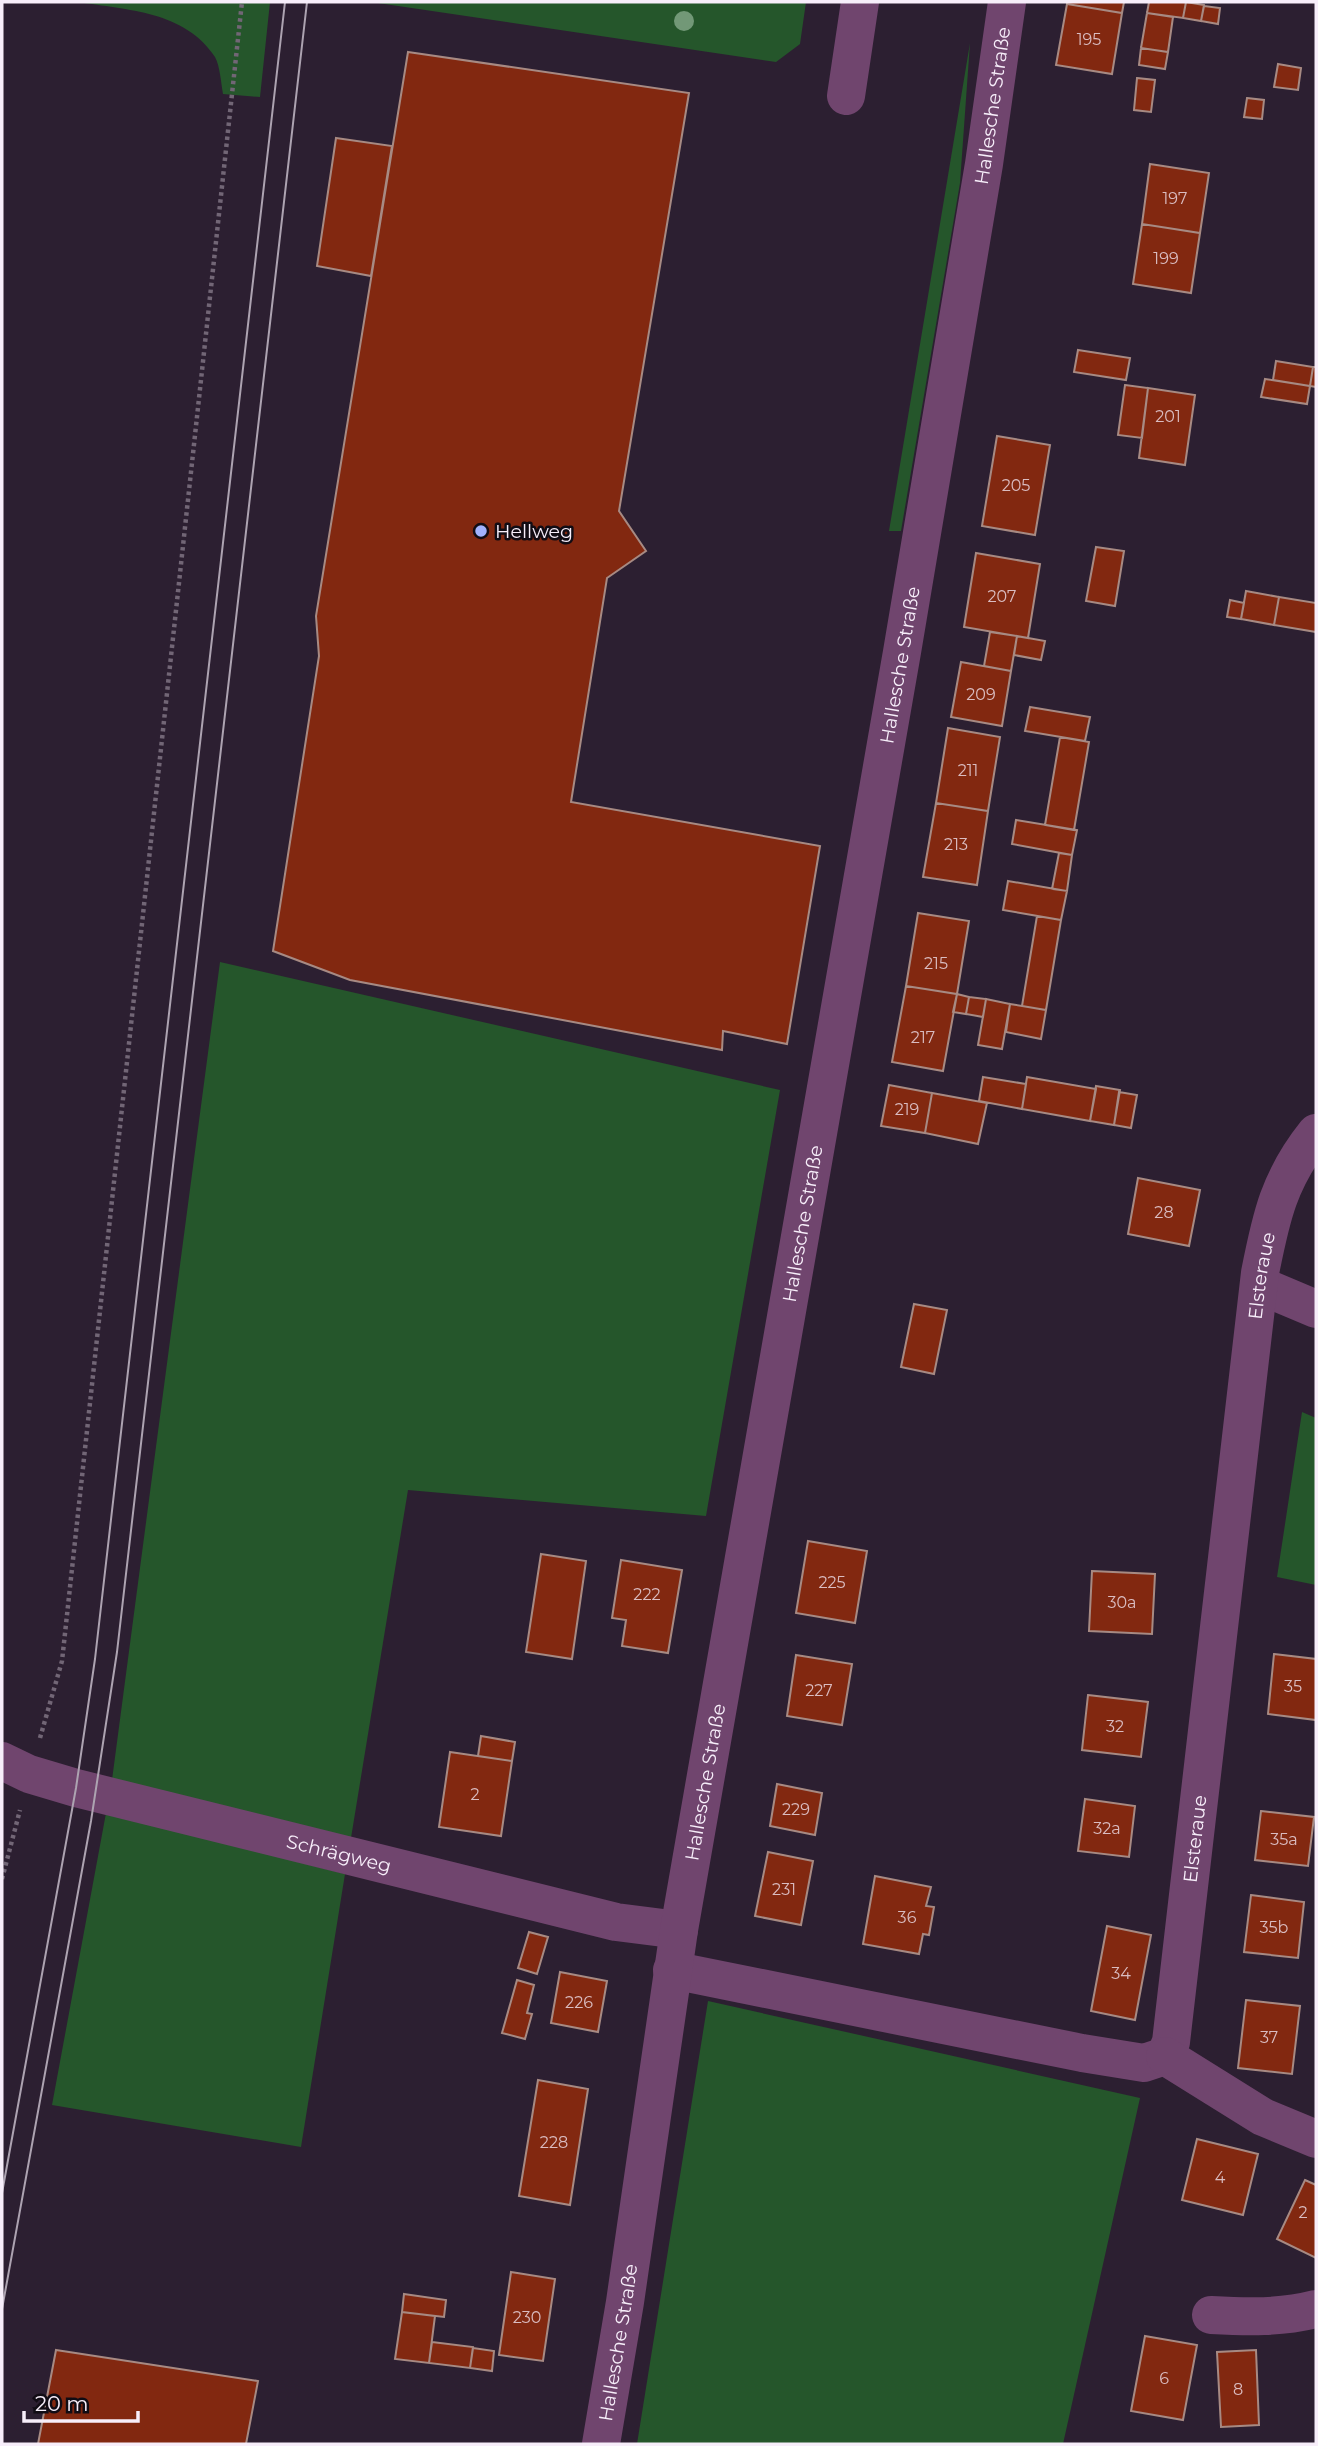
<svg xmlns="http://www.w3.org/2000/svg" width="1318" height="2446" viewBox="0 0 1318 2446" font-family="Montserrat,sans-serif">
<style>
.green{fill:#25562b}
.building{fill:#822810;stroke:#a78a83;stroke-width:2}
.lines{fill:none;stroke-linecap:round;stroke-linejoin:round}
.path{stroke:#726676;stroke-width:4.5;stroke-dasharray:3.5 3.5;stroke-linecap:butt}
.minor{stroke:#70456e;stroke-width:38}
.tram{stroke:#ada3b1;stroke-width:2}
.tree{fill:#729877}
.poi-dot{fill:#a2b2fd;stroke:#110c14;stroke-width:2.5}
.labels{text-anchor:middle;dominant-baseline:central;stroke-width:5;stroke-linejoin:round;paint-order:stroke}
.number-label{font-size:16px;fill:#dabcc0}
.street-label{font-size:19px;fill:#f7eefa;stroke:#110c14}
.poi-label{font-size:19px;fill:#f7eefa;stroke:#110c14;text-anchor:start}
</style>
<rect width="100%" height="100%" fill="#2c1f31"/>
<path class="green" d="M78,2H270L260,97L223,94C221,83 220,66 215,57C185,11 127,10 78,2Z
M371,2H806L800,44L776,62Z
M970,43L960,183L901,531H889Z
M220,962L780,1090L706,1516L408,1490L350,1844L112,1780Z
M1302,1412L1316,1418V1585L1277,1577Z
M106,1813L345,1874L301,2147L52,2105Z
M708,2001L1140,2098L1063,2444H637Z"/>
<path class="building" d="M1067,2H1124L1122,13L1067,4Z
M1149,2H1186L1183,18L1147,13Z
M1186,2L1204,5L1201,21L1183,18Z
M1067,4L1122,13L1112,74L1056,65Z
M1204,6L1220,8L1218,24L1201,21Z
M1147,13L1173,17L1168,52L1141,48Z
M1141,48L1168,52L1165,69L1139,65Z
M408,52L689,93L619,511L646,551L607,578L571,802L820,846L787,1044L723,1031L722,1050L350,980L273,951L319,656L316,616Z
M1278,64L1301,68L1298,90L1274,87Z
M1137,78L1155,80L1151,112L1134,110Z
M1247,98L1264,100L1262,119L1244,117Z
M336,138L392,146L371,276L317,266Z
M1150,164L1209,173L1200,233L1142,224Z
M1142,224L1200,233L1191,293L1133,284Z
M1078,350L1130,358L1126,380L1074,372Z
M1276,361L1313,367L1310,386L1273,380Z
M1313,367H1316V387L1310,386Z
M1265,379L1310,386L1307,404L1261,397Z
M1125,385L1148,388L1142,438L1118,435Z
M1148,388L1195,395L1185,465L1139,458Z
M997,436L1050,445L1035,535L982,526Z
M1096,547L1124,551L1115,606L1086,601Z
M976,553L1040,564L1028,638L964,627Z
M1246,591L1279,597L1274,625L1241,619Z
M1279,597L1316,603V632L1274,625Z
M1230,600L1244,603L1241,619L1227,617Z
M990,632L1017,636L1011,671L984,666Z
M1017,636L1045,641L1041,660L1014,655Z
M961,662L1011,671L1002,726L951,717Z
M1030,707L1090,717L1085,741L1025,731Z
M948,728L1000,737L988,811L936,803Z
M1060,737L1089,742L1074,830L1045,825Z
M936,803L988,811L977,885L923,877Z
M1016,820L1077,830L1072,855L1012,844Z
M1059,853L1072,855L1067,891L1052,889Z
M1008,881L1067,891L1061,920L1003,910Z
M918,913L969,921L957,994L906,986Z
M1037,916L1061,920L1046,1010L1022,1006Z
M906,986L957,994L943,1071L892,1062Z
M957,994L969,997L966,1014L953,1012Z
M969,997L986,999L983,1017L966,1014Z
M986,999L1010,1004L1002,1049L978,1045Z
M1010,1004L1046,1010L1041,1039L1006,1032Z
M983,1077L1026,1084L1022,1109L979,1101Z
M1027,1077L1096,1089L1090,1121L1022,1109Z
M889,1085L932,1093L925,1133L881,1126Z
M1096,1086L1120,1090L1114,1125L1090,1121Z
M1119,1092L1137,1095L1131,1128L1114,1125Z
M932,1093L987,1103L978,1144L925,1133Z
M1138,1178L1200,1190L1189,1246L1128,1234Z
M914,1304L947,1310L934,1374L901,1367Z
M808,1541L867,1551L855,1623L796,1613Z
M541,1554L586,1561L572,1659L526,1652Z
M621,1560L682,1570L668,1653L622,1646L626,1620L612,1618Z
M1092,1571L1155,1574L1152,1634L1089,1631Z
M1274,1654L1316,1659V1720L1268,1714Z
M796,1655L852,1664L842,1725L787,1716Z
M1088,1695L1148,1702L1141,1757L1082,1750Z
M481,1736L515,1742L512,1761L478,1756Z
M450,1752L512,1761L501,1836L439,1827Z
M777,1784L822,1793L815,1835L770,1826Z
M1085,1799L1135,1806L1129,1857L1078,1851Z
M1261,1811L1314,1817L1308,1866L1255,1860Z
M768,1852L813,1861L801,1925L755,1916Z
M875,1876L931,1887L926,1906L934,1907L929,1935L923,1934L919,1954L863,1944Z
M1251,1895L1304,1902L1298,1958L1244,1952Z
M1107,1926L1151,1935L1135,2020L1091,2011Z
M529,1932L548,1937L537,1974L518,1968Z
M560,1972L607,1981L598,2032L551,2023Z
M517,1980L534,1985L527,2013L532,2014L525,2039L502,2033Z
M1246,2000L1300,2006L1292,2074L1238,2068Z
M538,2080L588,2089L570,2205L519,2196Z
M1197,2139L1258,2154L1243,2215L1182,2200Z
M1305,2180L1316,2185V2258L1277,2239Z
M511,2272L555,2279L543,2361L499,2355Z
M404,2294L446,2300L444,2317L402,2312Z
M402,2312L435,2316L429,2363L395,2359Z
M1145,2336L1197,2345L1183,2420L1131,2411Z
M432,2342L473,2347L470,2368L429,2363Z
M473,2348L494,2351L492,2371L470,2368Z
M56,2350L258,2381L246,2444H38Z
M1256,2350L1259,2425L1221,2427L1217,2352Z"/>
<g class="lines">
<path class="path" d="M40,1738L62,1661L242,2
M2,1879L20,1810"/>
<g class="minor">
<path d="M846,96L860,2"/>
<path d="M1259,1285L1316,1309"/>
<path id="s1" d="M2,1761L29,1774L76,1788L616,1922L679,1930"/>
<path id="s2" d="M672,1970L1082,2053L1144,2063L1165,2056L1171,2042L1260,1273C1271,1217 1279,1179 1316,1133"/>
<path d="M1165,2056L1263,2117L1316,2139"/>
<path d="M1211,2315C1247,2317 1281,2318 1316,2309"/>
<path id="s3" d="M601,2444L625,2302L679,1930L902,652L984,164L1007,2"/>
</g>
<path class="tram" d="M2,2193L76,1788L95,1659L285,2
M2,2309L91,1821L117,1652L307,2"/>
</g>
<circle class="tree" cx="684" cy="21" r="10"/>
<circle class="poi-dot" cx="481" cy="531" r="7"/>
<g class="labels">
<g class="number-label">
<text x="1089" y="39">195</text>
<text x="1175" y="198">197</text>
<text x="1166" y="258">199</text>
<text x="1168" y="416">201</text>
<text x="1016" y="485">205</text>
<text x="1002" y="596">207</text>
<text x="981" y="694">209</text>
<text x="968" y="770">211</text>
<text x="956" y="844">213</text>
<text x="936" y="963">215</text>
<text x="923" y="1037">217</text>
<text x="907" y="1109">219</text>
<text x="1164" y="1212">28</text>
<text x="832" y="1582">225</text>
<text x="647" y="1594">222</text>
<text x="1122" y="1602">30a</text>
<text x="1293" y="1686">35</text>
<text x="819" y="1690">227</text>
<text x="1115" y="1726">32</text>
<text x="475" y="1794">2</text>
<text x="796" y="1809">229</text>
<text x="1107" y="1828">32a</text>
<text x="1284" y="1839">35a</text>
<text x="784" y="1889">231</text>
<text x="907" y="1917">36</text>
<text x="1274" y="1927">35b</text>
<text x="1121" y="1973">34</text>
<text x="579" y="2002">226</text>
<text x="1269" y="2037">37</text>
<text x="554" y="2142">228</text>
<text x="1220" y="2177">4</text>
<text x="1303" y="2212">2</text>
<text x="527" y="2317">230</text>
<text x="1164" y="2378">6</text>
<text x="1238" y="2389">8</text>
</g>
<g class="street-label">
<text stroke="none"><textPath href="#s3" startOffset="2371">Hallesche Straße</textPath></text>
<text stroke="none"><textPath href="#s3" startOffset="1804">Hallesche Straße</textPath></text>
<text stroke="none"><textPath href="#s3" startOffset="1237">Hallesche Straße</textPath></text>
<text stroke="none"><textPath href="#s2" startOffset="1290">Elsteraue</textPath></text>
<text stroke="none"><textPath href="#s3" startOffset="670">Hallesche Straße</textPath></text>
<text stroke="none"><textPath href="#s2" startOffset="723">Elsteraue</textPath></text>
<text stroke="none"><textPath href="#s1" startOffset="350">Schrägweg</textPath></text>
<text stroke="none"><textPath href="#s3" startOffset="103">Hallesche Straße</textPath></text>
</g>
<g class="poi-label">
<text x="495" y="531">Hellweg</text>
</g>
</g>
<rect width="1318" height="2446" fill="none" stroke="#f7eefa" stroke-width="7"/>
<path d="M24 2411v10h114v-10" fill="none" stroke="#f7eefa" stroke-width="3.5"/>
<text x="35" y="2411" font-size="21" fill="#f7eefa" stroke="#110c14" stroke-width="5" paint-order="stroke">20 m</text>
</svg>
